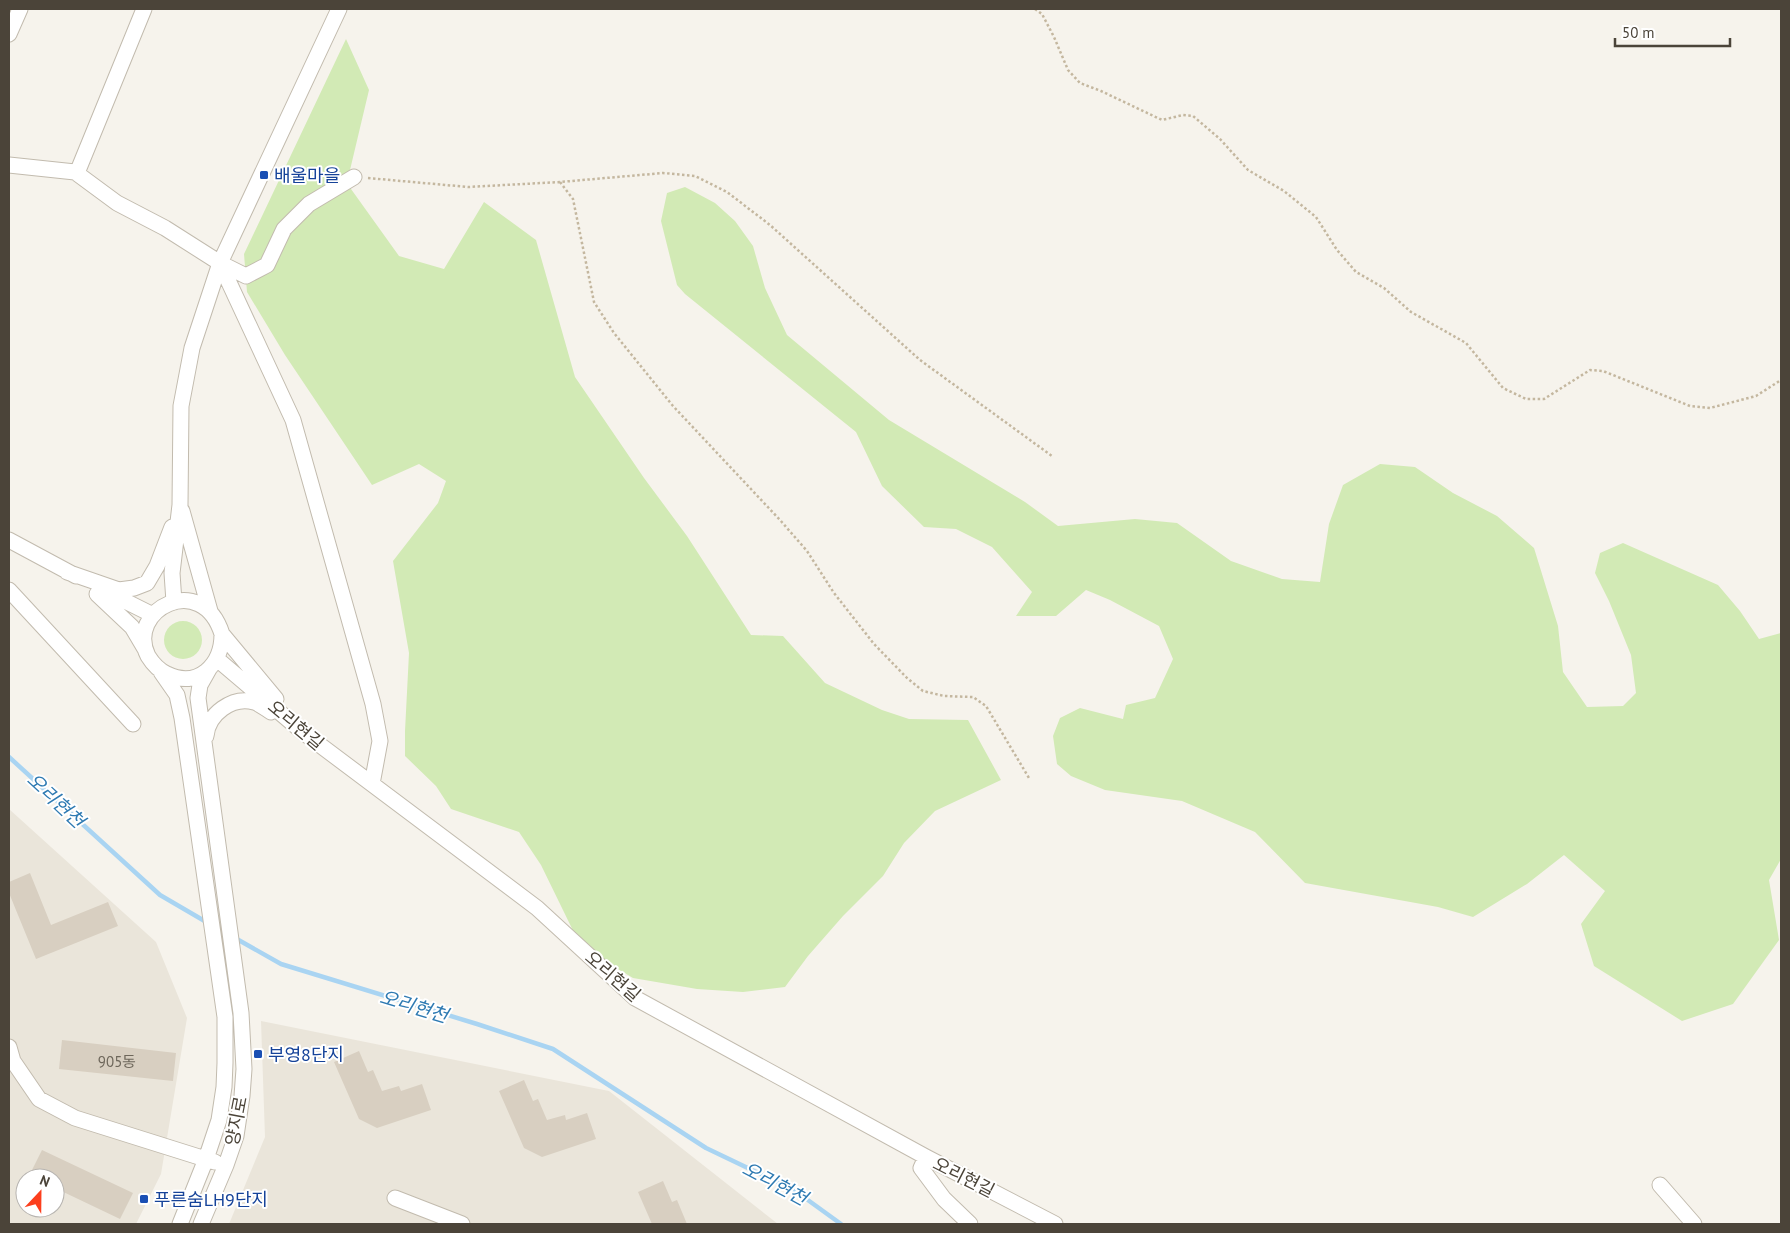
<svg xmlns="http://www.w3.org/2000/svg" width="1790" height="1233" viewBox="0 0 1790 1233" font-family="'PT Sans','Noto Sans KR',sans-serif">
<style>
.residential{fill:#eae5da;fill-rule:evenodd}
.green{fill:#d2eab5}
.lines{fill:none;stroke-linecap:round;stroke-linejoin:round}
.stream{stroke:#a9d4f2;stroke-width:4.5}
.building{fill:#d8cfc1}
.minor-casing{stroke:#c2bbae;stroke-width:17}
.path{stroke:#c4b79f;stroke-width:2.5;stroke-dasharray:2.5 2.5;stroke-linecap:butt}
.minor{stroke:#fff;stroke-width:15}
.transit-dot{fill:#1a4fb4;stroke:#fff;stroke-width:2}
.labels{text-anchor:middle;dominant-baseline:central;stroke-width:4;stroke-linejoin:round;paint-order:stroke}
.number-label{font-size:15px;fill:#6e675b}
.transit-label{font-size:18px;fill:#164399;stroke:#fff;text-anchor:start}
.street-label{font-size:18px;fill:#4b4439;stroke:#fff}
.water-label{font-size:19px;font-style:italic;fill:#2e7ab2;stroke:#fff}
</style>
<rect width="100%" height="100%" fill="#f6f3ec"/>
<path class="residential" d="M9,809L156,942L187,1018L161,1174L136,1224H9ZM25,1178H55V1208H25Z
M261,1021L609,1091L778,1224H229L265,1137Z"/>
<path class="green" d="M346,39L369,90L350,170L351,189L399,256L444,269L484,202L536,240L575,377L644,478L687,536L751,635L783,636L825,683L882,710L909,719L968,720L1001,780L935,811L904,843L883,876L843,916L808,956L785,987L743,992L697,989L633,978L581,947L541,865L519,832L451,809L436,786L405,756V731L409,653L393,561L438,503L446,481L419,464L372,485L285,355L247,292L244,254Z
M685,187L715,203L735,221L753,246L765,288L787,335L889,420L1025,502L1058,526L1135,519L1177,523L1231,561L1282,579L1320,582L1329,524L1343,485L1380,464L1415,467L1453,493L1497,516L1534,548L1558,626L1563,672L1587,707L1623,706L1636,693L1631,655L1609,601L1595,573L1600,553L1623,543L1718,585L1740,611L1759,639L1781,633V859L1769,880L1779,940L1733,1004L1682,1021L1594,966L1581,924L1605,891L1564,855L1527,884L1473,917L1438,907L1305,883L1255,832L1182,801L1105,790L1071,776L1057,764L1053,736L1060,718L1080,708L1123,719L1126,705L1155,698L1173,659L1159,626L1110,600L1086,590L1056,616H1016L1032,592L992,547L956,529L924,527L882,486L856,432L685,294L677,285L661,221L667,193Z
M164 640a19 19 0 1 1 38 0a19 19 0 1 1-38 0Z"/>
<g class="lines">
<path class="stream" d="M9,757L160,895L208,923
M235,938L281,964L477,1024L553,1049L706,1148L794,1190L841,1224"/>
</g>
<path class="building" d="M30,873L51,925L108,902L118,926L36,959L9,893V882Z
M62,1040L176,1053L173,1081L59,1069Z
M359,1051L368,1072L373,1070L382,1091L399,1086L401,1091L422,1084L431,1110L377,1128L359,1119L334,1062Z
M524,1080L533,1101L538,1099L547,1120L565,1115L566,1120L587,1113L596,1139L542,1157L524,1148L499,1091Z
M42,1150L133,1193L120,1219L55,1188V1178H28Z
M663,1181L672,1202L677,1200L687,1224H652L638,1192Z"/>
<g class="lines">
<defs>
<path id="minor" d="M9,34L20,9
M9,165L75,172L117,203L165,228L220,263L246,276L267,265L284,229L309,204L354,177
M77,173L144,9
M220,263L293,420L373,704L380,741L372,784
M182,511L210,611
M9,540L76,576
M67,572L119,590L134,588L147,583L157,566L172,527
M9,590L133,724
M105,591L153,615
M97,594L132,627L145,649
M174,602L172,573L180,505L181,406L192,348L220,263L339,9
M222,634C222,665 198,689 167,674C158,670 153,664 148,656C125,610 202,570 222,634L276,699
M217,659L304,733L537,908L635,998L926,1157L1055,1224
M161,672L177,695L182,718L225,1017V1063L224,1087L219,1120L206,1159L180,1224
M206,736C208,714 232,696 254,702C260,704 266,709 271,712
M9,1047L13,1061L39,1099L75,1118L215,1162
M926,1157L921,1168L944,1199L970,1224
M1660,1185L1694,1224
M395,1198L462,1224
M201,1224L226,1165L236,1136L242,1096L244,1069L241,1013L198,698L200,685L209,669"/>
</defs>
<use href="#minor" class="minor-casing"/>
<path class="path" d="M1035,9L1042,14L1054,37L1068,70L1080,83L1101,91L1162,120L1183,115L1193,116L1220,139L1248,170L1284,191L1316,217L1337,250L1356,272L1384,288L1411,312L1466,343L1503,388L1526,399H1544L1590,370L1603,371L1690,406L1710,408L1756,396L1781,380
M368,178L468,187L560,182L663,173L695,176L727,192L770,225L920,360L1052,456
M560,182L573,199L594,302L614,333L673,406L780,520L807,551L834,593L874,644L907,678L923,691L944,696L973,697L986,706L1029,778"/>
<use href="#minor" class="minor"/>
</g>
<g class="transit-dot">
<rect x="259" y="170" width="10" height="10" rx="2.5"/>
<rect x="253" y="1049" width="10" height="10" rx="2.5"/>
<rect x="139" y="1194" width="10" height="10" rx="2.5"/>
</g>
<g class="labels">
<g class="number-label">
<text x="117" y="1061">905동</text>
</g>
<g class="transit-label">
<text x="274" y="175">배울마을</text>
<text x="268" y="1054">부영8단지</text>
<text x="154" y="1199">푸른숨LH9단지</text>
</g>
<g class="street-label">
<text transform="translate(296 725) rotate(40)">오리현길</text>
<text transform="translate(613 976) rotate(41)">오리현길</text>
<text transform="translate(236 1121) rotate(-79)">양지로</text>
<text transform="translate(964 1177) rotate(27)">오리현길</text>
</g>
<g class="water-label">
<text transform="translate(56 800) rotate(43)">오리현천</text>
<text transform="translate(414 1006) rotate(17)">오리현천</text>
<text transform="translate(775 1183) rotate(28)">오리현천</text>
</g>
</g>
<rect width="1790" height="1233" fill="none" stroke="#4b4439" stroke-width="20"/>
<g transform="translate(40 1193) rotate(22)"><circle r="24" fill="#ffffff" stroke="#b7b4b0"/>
<path d="M0-4L9 19L0 12L-9 19Z" fill="#fc3f1d"/>
<text y="-8" font-size="14" font-weight="bold" text-anchor="middle" fill="#4b4439">N</text>
</g>
<path d="M1615 38v8h115v-8" fill="none" stroke="#4b4439" stroke-width="2.5"/>
<text x="1622" y="38" font-size="15" fill="#4b4439" stroke="#ffffff" stroke-width="4" paint-order="stroke">50 m</text>
</svg>
